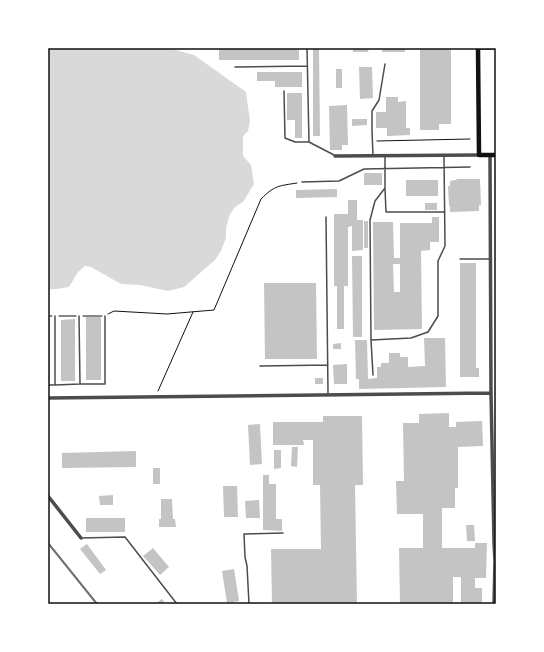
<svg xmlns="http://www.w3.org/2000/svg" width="544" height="652" viewBox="0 0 544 652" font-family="'Times New Roman',serif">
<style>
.water{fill:#d9d9d9}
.building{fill:#c4c4c4;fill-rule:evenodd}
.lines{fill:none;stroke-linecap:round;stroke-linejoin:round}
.path{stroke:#111;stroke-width:1}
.service{stroke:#4c4c4c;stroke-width:1.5}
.minor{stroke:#4c4c4c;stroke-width:3.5}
.secondary{stroke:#111;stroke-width:4.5}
.rail{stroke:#707070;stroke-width:2}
.neatline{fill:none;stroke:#111;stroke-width:1.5}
</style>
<rect width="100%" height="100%" fill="#fff"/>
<path class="water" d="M48,48H169L194,55L246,92L250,121L248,131L243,136V156L251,165L254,184L243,202L235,207L230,214L226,228V238L221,251L215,260L184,287L168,291L140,285L121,284L91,267L85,266L78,272L69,287C61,288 55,290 48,289Z"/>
<path class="building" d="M219,48H299V60H219Z
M313,48H319L320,136H313Z
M353,48H369L368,52H353Z
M382,48H405V52H382Z
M420,48H451V124H439V130H420Z
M359,67H372L373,98L360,99Z
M336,69H342V88H336Z
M257,72H302V87H275V81H257Z
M287,93H302V138H295V120H287Z
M386,97H398V102L406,101V128H410V135L387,136V128H376V112H386Z
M347,105L348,145H342V150H330L329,106Z
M352,119H367V125L352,126Z
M364,173H382V185H364Z
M457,179H480L481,205H479V211L450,212V206H449L448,186H450V181L456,180Z
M406,180H438V196H406Z
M337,189V197L296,198V190Z
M348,200H357V220H363V250L352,251V226L348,227V286H344V329H337V286H334V214H348Z
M425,203H437V210H425Z
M432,217H439V242H430V250L421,251L422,329L374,330L373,222H393L394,258H400V223H432ZM393,264H400V292H394Z
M364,221H368V248H364Z
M352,256H362V337H353Z
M460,263H476V368H479V377H460Z
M264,283H316L317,359H265Z
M86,317H101V380H86Z
M48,318H50V381H48Z
M75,319V381H61V320Z
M424,338H445L446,387L359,389V379H356L355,340H367L368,379L377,378V367H381V363H389V353H400V357H408V367L425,366Z
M341,343V349H333V344Z
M347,364V384H334L333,365Z
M315,378H323V384H315Z
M449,413V427H456V422L482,421L483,446L458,447V488H455V508H442V548H475V543H487L486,578H475V588H482V604H461V577H453V604H400L399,548H423V514H397L396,481H404L403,423H419V414Z
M323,416H362L363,485H355L357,604H272L271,549H321L320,485H313V440H303L304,445H273V422H323Z
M260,424L262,464L250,465L248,425Z
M292,447H298L297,467L291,466Z
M274,450H281V468L274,469Z
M136,451V467L62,468V453Z
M153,468H160V484H153Z
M263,475H269V484H276V519H282V531L263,530Z
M223,486H237L238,517H224Z
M113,495V505H100L99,496Z
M161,499H172L173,519H175L176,527H159V519H161Z
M259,500L260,518H246L245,501Z
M86,518H125V532H86Z
M466,525H474L475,541H467Z
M87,544L106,570L100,574L80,549Z
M153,548L169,567L160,575L143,556Z
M234,569L239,601L227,603L222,571Z
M162,599L166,604H155Z"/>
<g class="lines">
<path class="path" d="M451,48H452
M377,141L470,139
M108,314L114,311L167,314L214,310L261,199C275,185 279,186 297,183
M48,316H52
M59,316H76
M83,316H102
M158,391L193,312"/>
<path class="service" d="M307,48L309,142L334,155
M480,49H496
M235,67L307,66
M284,91L285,138L295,142H309
M373,156L372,131V111L379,100L385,64
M302,182L339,181L364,169L470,167
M385,189L386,212H445
M326,217L328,393
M460,259H490
M371,340L411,338L428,332L438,316V261L445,246L444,157
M260,366L328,365
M373,375L371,340L370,220L375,201L385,188V157
M80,384H105V316
M48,385H55V316
M55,385L80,384L79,316
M81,538L125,537L177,604
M48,597V596
M249,604L247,566L245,557L244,534L283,533"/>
<path class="minor" d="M490,155L491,393L494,542L496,545
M335,156L479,155
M48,398L491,393
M48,496L81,538
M494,543L495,561L494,604"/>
<path class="secondary" d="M478,48L479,155H496"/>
<path class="rail" d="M48,543L97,604"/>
</g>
<rect width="544" height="652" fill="none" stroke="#ffffff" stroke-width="98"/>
<rect x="49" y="49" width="446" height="554" class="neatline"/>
</svg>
